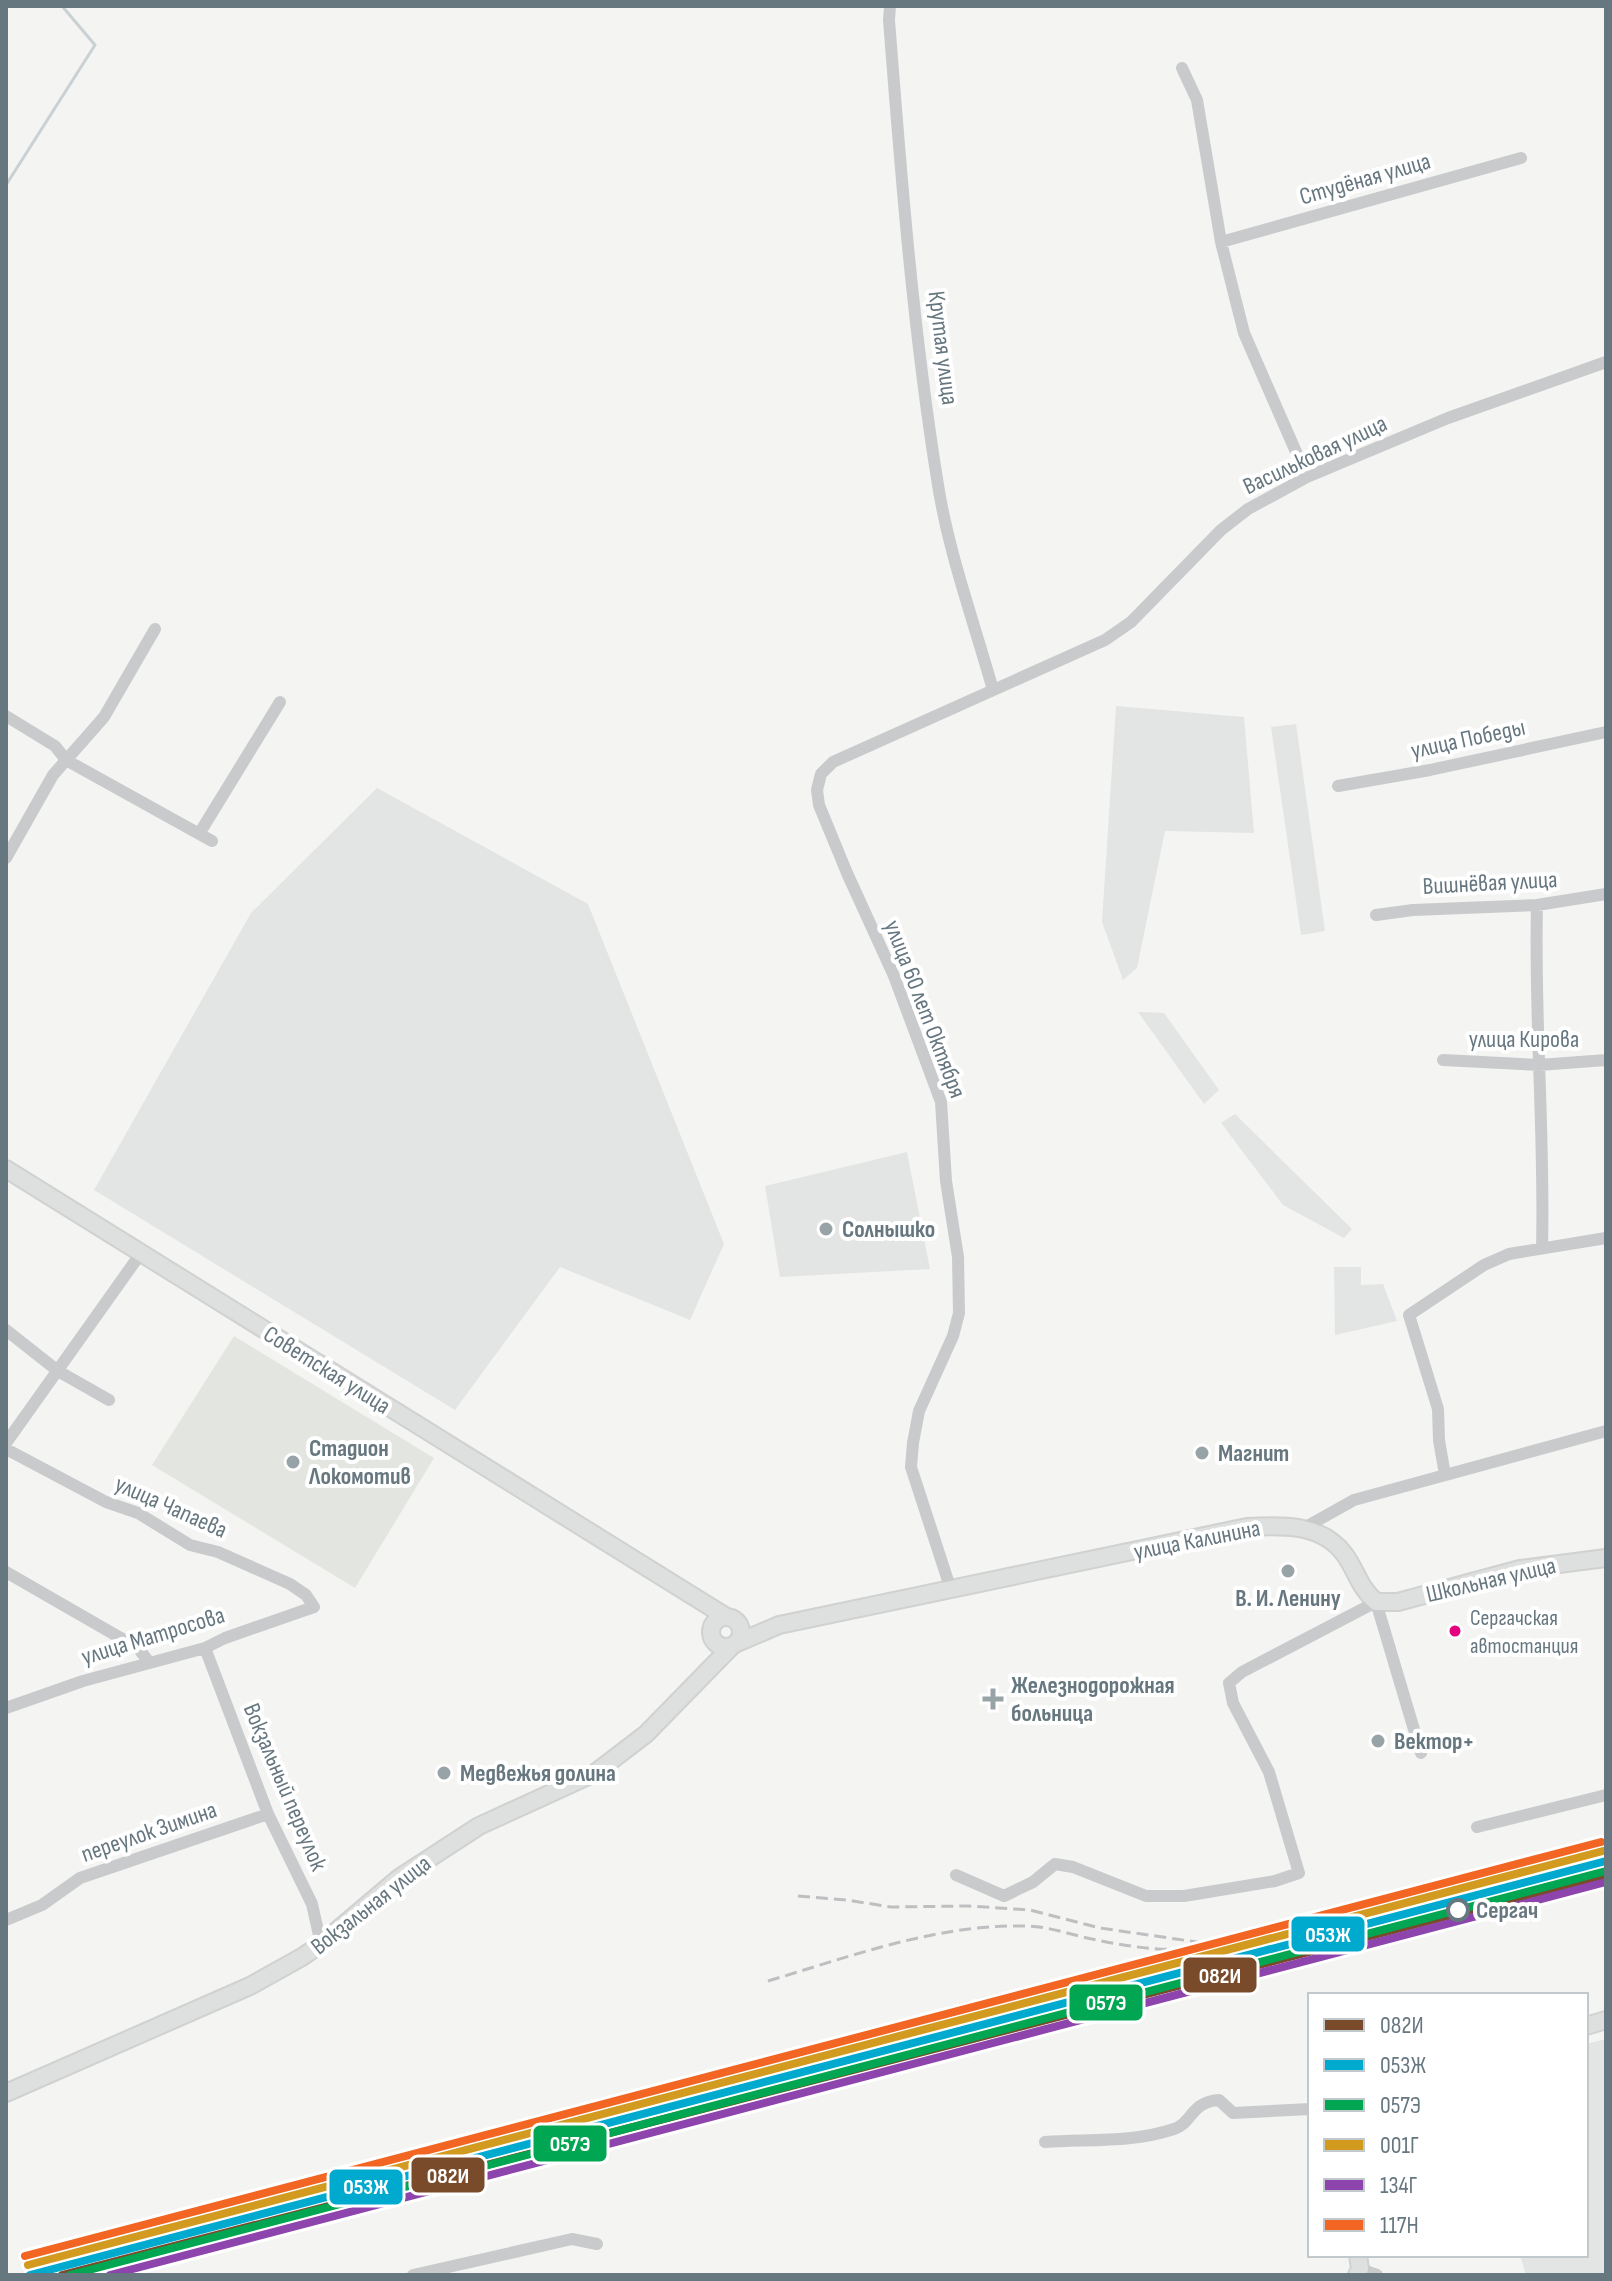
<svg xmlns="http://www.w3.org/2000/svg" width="1612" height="2281" viewBox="0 0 1612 2281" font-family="'Sofia Sans Condensed',sans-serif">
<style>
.built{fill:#e3e4e4}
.green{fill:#e3e6e0}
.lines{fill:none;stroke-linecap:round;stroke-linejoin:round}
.stream{stroke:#c9d1d3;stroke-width:3}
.secondary-casing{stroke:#d0d1d1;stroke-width:20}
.street{stroke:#c9cacb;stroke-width:12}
.secondary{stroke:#dedfdf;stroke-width:16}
.rail{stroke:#bebfc0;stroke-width:3;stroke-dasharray:12 6;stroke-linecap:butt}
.rail-1-casing{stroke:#fff;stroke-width:14}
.rail-2-casing{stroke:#fff;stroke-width:14}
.rail-3-casing{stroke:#fff;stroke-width:14}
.rail-4-casing{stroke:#fff;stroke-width:14}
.rail-5-casing{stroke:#fff;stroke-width:14}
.rail-6-casing{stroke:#fff;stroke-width:14}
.rail-1{stroke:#7a4b2a;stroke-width:8}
.rail-2{stroke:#00a9ce;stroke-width:8}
.rail-3{stroke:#00a651;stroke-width:8}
.rail-4{stroke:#d39a20;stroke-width:8}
.rail-5{stroke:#8e44ad;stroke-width:8}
.rail-6{stroke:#f26522;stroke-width:8}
.poi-dot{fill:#98a3a8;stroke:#fff;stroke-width:3}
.bus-dot{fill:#e5007d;stroke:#fff;stroke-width:3}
.stop-dot{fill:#fff;stroke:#677780;stroke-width:4}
.labels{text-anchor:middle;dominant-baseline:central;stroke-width:8;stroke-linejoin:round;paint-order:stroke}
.bus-label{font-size:22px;fill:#677780;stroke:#fff;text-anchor:start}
.street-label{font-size:24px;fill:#677780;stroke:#fff}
.poi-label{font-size:24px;font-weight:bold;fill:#677780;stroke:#fff;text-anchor:start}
.stop-label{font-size:24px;font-weight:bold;fill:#677780;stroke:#fff;text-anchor:start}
.line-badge{stroke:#fff;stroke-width:3}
.badge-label{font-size:22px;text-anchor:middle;font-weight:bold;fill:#fff}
</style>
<rect width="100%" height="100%" fill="#f4f4f3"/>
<path class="built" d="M1116,706L1244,717L1254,833L1165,831L1137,968L1123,980L1102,922Z
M1296,724L1325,931L1301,935L1271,727Z
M377,788L588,904L724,1244L690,1320L560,1267L455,1410L94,1190L251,913Z
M1138,1012L1164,1013L1219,1090L1204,1104Z
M1235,1114L1352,1229L1344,1238L1283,1205L1221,1123Z
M907,1152L930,1269L780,1277L765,1186Z
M1334,1267H1361V1285L1383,1284L1397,1321L1335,1335Z
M1606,2039V2275H1526L1520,2255H1586V2044Z"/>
<path class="green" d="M234,1336L434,1458L355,1588L152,1465Z"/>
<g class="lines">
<path class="stream" d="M6,185L95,45L62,6"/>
<defs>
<path id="secondary" d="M6,1169L725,1616
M711 1632a15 15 0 1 1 30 0a15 15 0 1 1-30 0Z
M737,1643L779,1625L1247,1527C1281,1525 1322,1523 1345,1555C1357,1572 1359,1587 1376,1602H1398L1520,1569L1606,1558
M1586,2026L1606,2020
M6,2093L250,1986L302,1957L321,1944L399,1878L479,1826L595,1773L646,1734L732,1646
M1357,2275L1360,2269L1358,2255"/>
</defs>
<use href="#secondary" class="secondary-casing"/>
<path class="street" d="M890,6L889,20C901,175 913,331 938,485C949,554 974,622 993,690
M1182,68L1197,100L1221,242L1244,333L1307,477
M1221,242L1521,158
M6,716L55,746L66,760L212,841
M1338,786L1430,770L1606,732
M199,834L280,702
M6,858L53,775L104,717L155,629
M1537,905C1534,1020 1545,1133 1542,1248
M1376,915L1413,910L1537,905L1606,894
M1443,1060L1539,1065L1606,1060
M6,1330L58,1371L109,1400
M6,1443L141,1253
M6,1449L106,1502L138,1513L190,1545L218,1552L290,1584L306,1595L314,1607L225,1638L205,1648L83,1681L6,1708
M1445,1475L1439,1440L1438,1409L1409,1315L1484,1265L1509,1254L1606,1238
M1304,1528L1354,1500L1606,1431
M6,1572L138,1648L149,1662
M951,1590L911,1467L913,1443L919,1411L953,1336L959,1313L958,1257L946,1181L941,1102L894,976L847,873L819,805L817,790L821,774L833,762L1105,640L1131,622L1221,530L1248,509L1307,477L1448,418L1606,362
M205,1648L268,1814L312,1904L321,1944
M1477,1827L1606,1795
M956,1875L1004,1896L1033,1882L1055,1864L1073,1867L1146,1896H1184L1275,1881L1299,1873L1269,1772L1233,1703L1229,1683L1242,1672L1376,1602L1421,1753
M6,1920L42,1905L80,1878L268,1814
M1045,2142C1090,2139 1132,2143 1174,2129C1193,2123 1190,2102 1219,2100L1233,2113L1310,2109
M1360,2269L1377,2275
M413,2275L572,2239L597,2244"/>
<use href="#secondary" class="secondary"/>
<path class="rail" d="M798,1896L847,1900L891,1907L969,1906L1030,1910L1100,1928L1204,1943L1299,1934
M768,1981C852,1956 937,1924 1026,1926C1048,1926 1071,1935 1092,1939C1125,1946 1157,1951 1190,1949
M668,2099L955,2006L1124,1963"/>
<defs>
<path id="rail-1" d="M62,2275L1606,1875"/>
<path id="rail-2" d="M30,2275L1606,1861"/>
<path id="rail-3" d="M70,2275L1606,1871"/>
<path id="rail-4" d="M28,2265L1603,1851"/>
<path id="rail-5" d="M110,2275L1606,1882"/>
<path id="rail-6" d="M25,2256L1601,1842"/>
</defs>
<use href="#rail-1" class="rail-1-casing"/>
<use href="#rail-2" class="rail-2-casing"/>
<use href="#rail-3" class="rail-3-casing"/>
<use href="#rail-4" class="rail-4-casing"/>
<use href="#rail-5" class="rail-5-casing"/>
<use href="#rail-6" class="rail-6-casing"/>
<use href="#rail-1" class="rail-1"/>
<use href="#rail-2" class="rail-2"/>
<use href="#rail-3" class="rail-3"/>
<use href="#rail-4" class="rail-4"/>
<use href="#rail-5" class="rail-5"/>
<use href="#rail-6" class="rail-6"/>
</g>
<g class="poi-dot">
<circle cx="826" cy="1229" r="8"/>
<circle cx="1202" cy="1453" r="8"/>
<circle cx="293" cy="1462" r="8"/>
<circle cx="1288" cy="1571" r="8"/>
<path d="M989 1687h8v8h8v8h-8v8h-8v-8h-8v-8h8z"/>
<circle cx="1378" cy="1741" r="8"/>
<circle cx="444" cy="1773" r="8"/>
</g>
<circle class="bus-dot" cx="1455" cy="1631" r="7"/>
<circle class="stop-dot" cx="1458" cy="1910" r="10"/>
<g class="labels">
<g class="bus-label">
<text x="1470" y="1618">Сергачская<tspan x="1470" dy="28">автостанция</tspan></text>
</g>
<g class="street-label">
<text transform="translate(1365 179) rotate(-16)">Студёная улица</text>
<text transform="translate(943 348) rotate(83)">Крутая улица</text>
<text transform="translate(1315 455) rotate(-25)">Васильковая улица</text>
<text transform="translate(1468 739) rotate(-12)">улица Победы</text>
<text transform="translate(1490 883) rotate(-3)">Вишнёвая улица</text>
<text transform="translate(925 1009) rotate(69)">улица 60 лет Октября</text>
<text x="1524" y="1039">улица Кирова</text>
<text transform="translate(327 1370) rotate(32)">Советская улица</text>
<text transform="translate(171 1507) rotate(24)">улица Чапаева</text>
<text transform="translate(1197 1540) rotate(-11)">улица Калинина</text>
<text transform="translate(1491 1580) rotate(-13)">Школьная улица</text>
<text transform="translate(153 1636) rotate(-17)">улица Матросова</text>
<text transform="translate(285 1787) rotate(67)">Вокзальный переулок</text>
<text transform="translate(149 1832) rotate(-19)">переулок Зимина</text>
<text transform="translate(371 1905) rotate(-38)">Вокзальная улица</text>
</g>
<g class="poi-label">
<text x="842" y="1229">Солнышко</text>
<text x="309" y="1448">Стадион<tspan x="309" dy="28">Локомотив</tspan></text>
<text x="1218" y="1453">Магнит</text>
<text x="1288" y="1598" text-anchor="middle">В. И. Ленину</text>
<text x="1011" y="1685">Железнодорожная<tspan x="1011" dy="28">больница</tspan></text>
<text x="1394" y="1741">Вектор+</text>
<text x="460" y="1773">Медвежья долина</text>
</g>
<g class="stop-label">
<text x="1476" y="1910">Сергач</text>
</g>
</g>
<g class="line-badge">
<rect x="1290" y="1915" width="76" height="38" rx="8" fill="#00a9ce"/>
<rect x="1182" y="1956" width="76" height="38" rx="8" fill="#7a4b2a"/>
<rect x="1068" y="1983" width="76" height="39" rx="8" fill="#00a651"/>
<rect x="532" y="2124" width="76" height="39" rx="8" fill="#00a651"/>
<rect x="410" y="2156" width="76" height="38" rx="8" fill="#7a4b2a"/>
<rect x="328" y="2168" width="76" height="38" rx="8" fill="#00a9ce"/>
</g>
<g class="badge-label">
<text x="1328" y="1942">053Ж</text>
<text x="1220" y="1983">082И</text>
<text x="1106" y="2010">057Э</text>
<text x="570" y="2151">057Э</text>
<text x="448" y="2183">082И</text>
<text x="366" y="2194">053Ж</text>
</g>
<rect width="1612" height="2281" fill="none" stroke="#677780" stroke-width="16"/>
<rect x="1308" y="1993" width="280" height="264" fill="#ffffff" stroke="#c2c9cc" stroke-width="2"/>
<rect x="1324" y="2019" width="40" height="12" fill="#7a4b2a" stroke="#c2c9cc" stroke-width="2"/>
<text x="1380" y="2033" font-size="24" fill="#677780">082И</text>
<rect x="1324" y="2059" width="40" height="12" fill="#00a9ce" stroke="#c2c9cc" stroke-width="2"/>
<text x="1380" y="2073" font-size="24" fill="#677780">053Ж</text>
<rect x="1324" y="2099" width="40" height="12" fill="#00a651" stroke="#c2c9cc" stroke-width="2"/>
<text x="1380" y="2113" font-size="24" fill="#677780">057Э</text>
<rect x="1324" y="2139" width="40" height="12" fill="#d39a20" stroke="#c2c9cc" stroke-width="2"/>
<text x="1380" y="2153" font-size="24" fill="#677780">001Г</text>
<rect x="1324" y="2179" width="40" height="12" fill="#8e44ad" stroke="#c2c9cc" stroke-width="2"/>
<text x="1380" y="2193" font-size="24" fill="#677780">134Г</text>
<rect x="1324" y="2219" width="40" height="12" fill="#f26522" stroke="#c2c9cc" stroke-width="2"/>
<text x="1380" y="2233" font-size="24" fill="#677780">117Н</text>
</svg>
